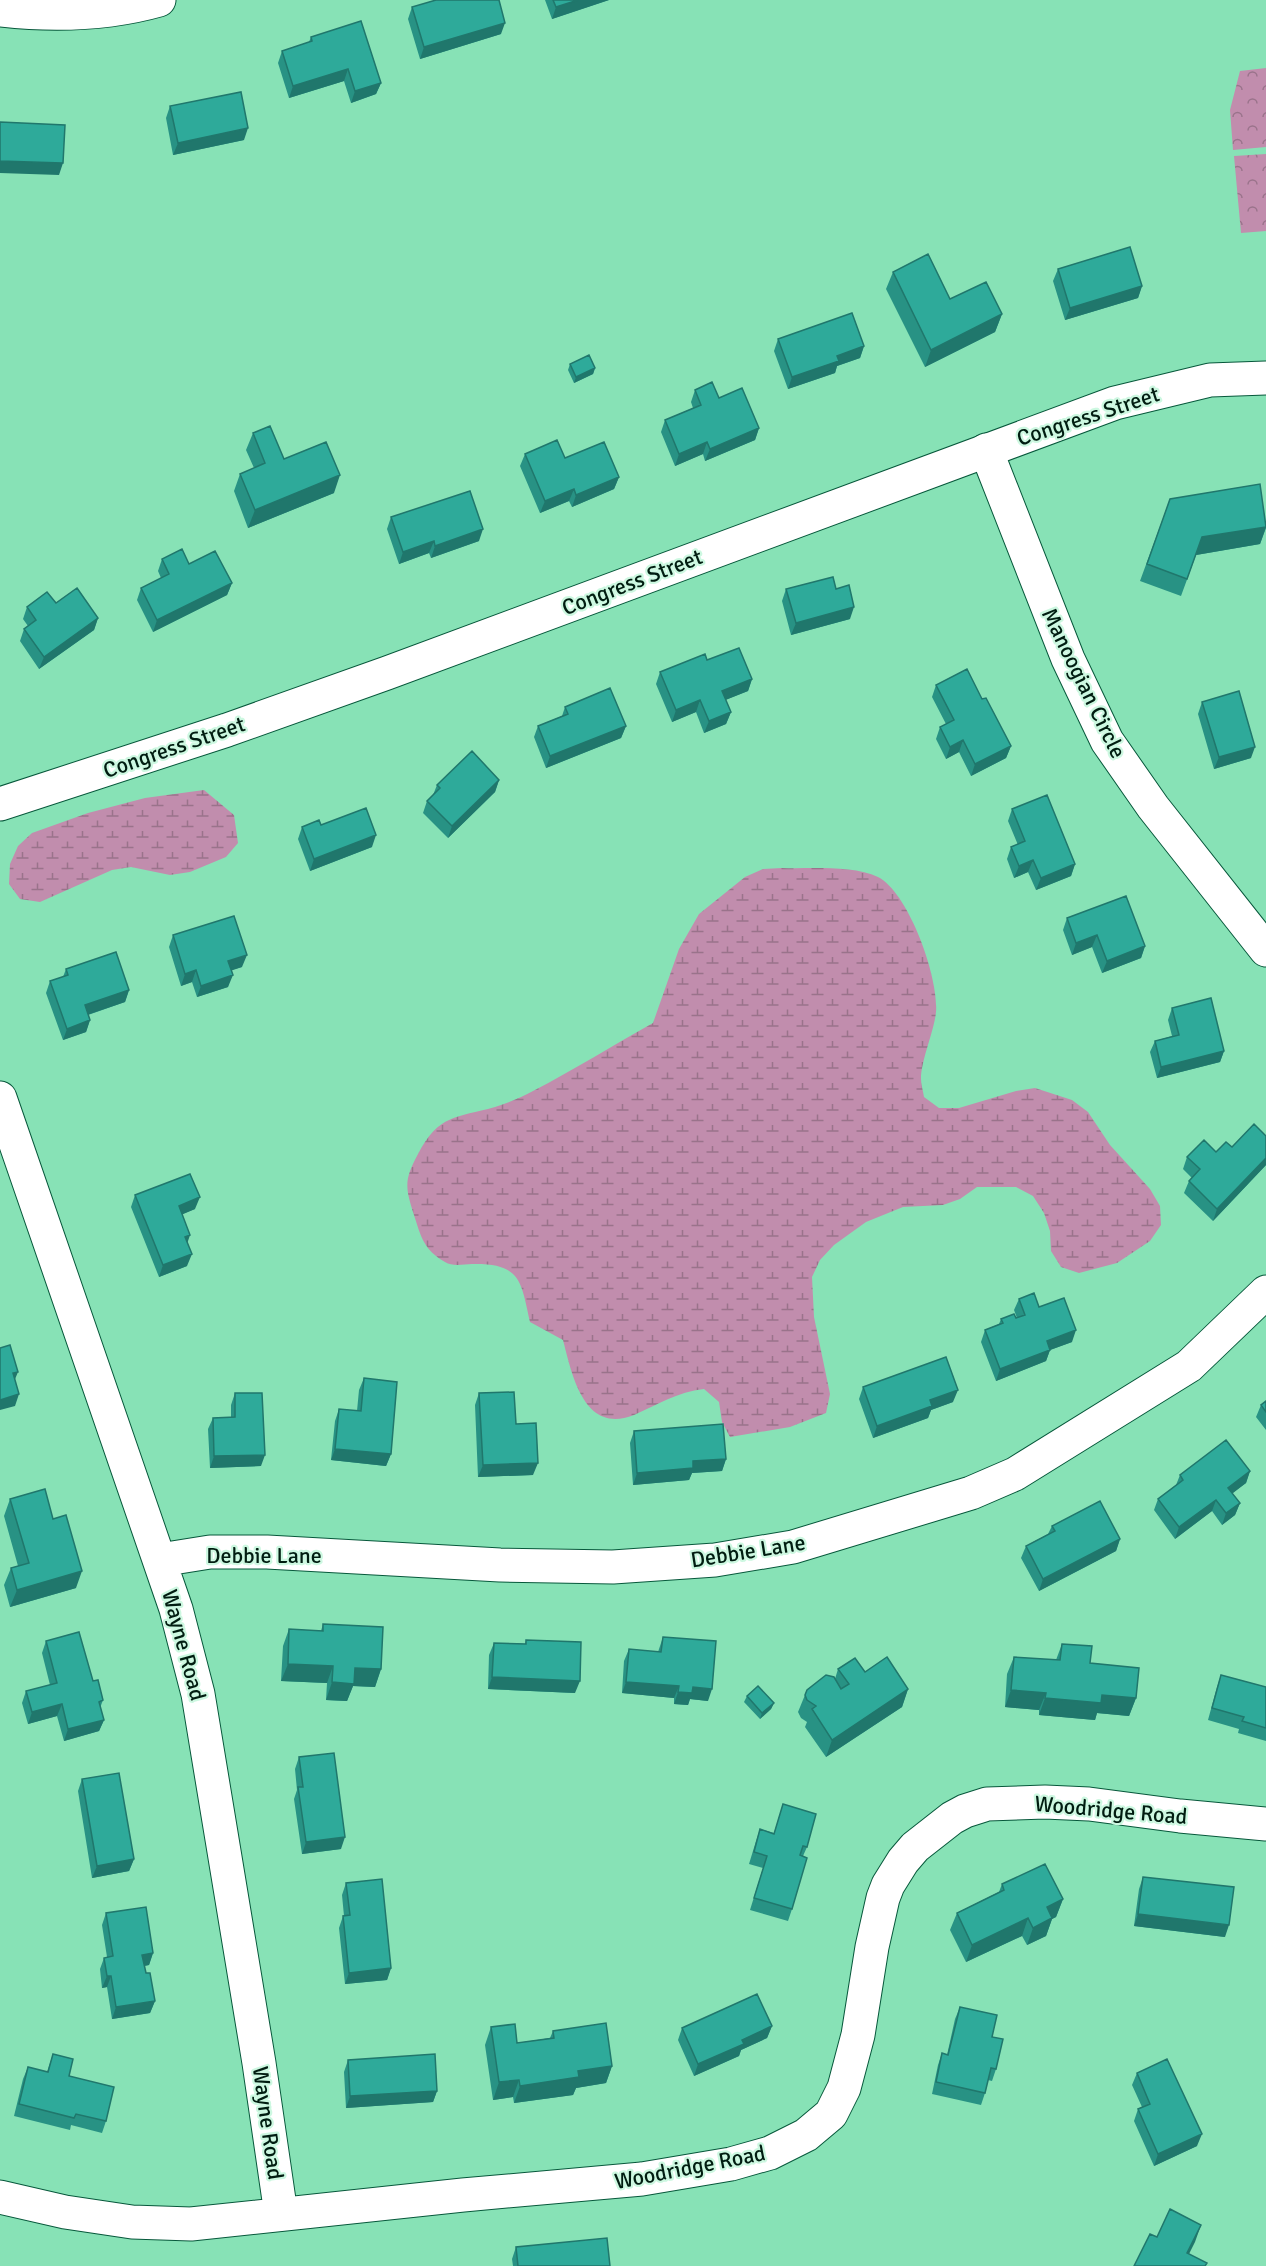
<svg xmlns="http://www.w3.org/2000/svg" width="1266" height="2266" viewBox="0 0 1266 2266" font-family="Signika,sans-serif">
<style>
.wetland{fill:url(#wetland-marsh)}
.park{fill:url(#park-crowns)}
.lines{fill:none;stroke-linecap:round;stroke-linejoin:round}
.minor-casing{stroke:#07583b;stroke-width:35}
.secondary-casing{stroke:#07583b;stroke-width:35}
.minor{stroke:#fff;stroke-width:33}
.secondary{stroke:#fff;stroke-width:33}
.wall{fill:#289284}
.shaded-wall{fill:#20776c}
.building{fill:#2eaa9a;stroke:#20776c;stroke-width:1.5}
.labels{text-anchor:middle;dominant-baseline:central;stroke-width:4.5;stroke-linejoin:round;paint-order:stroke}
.street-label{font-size:22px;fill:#011d11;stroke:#cdf8e1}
</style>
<defs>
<pattern id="wetland-marsh" width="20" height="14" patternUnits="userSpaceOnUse" patternTransform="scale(1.5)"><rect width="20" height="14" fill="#c18dad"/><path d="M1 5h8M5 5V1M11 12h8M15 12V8" fill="none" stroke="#9a738b"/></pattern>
<pattern id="park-crowns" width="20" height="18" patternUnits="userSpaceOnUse" patternTransform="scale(1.5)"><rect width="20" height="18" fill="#c18dad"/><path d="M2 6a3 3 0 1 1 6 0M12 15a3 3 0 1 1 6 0" fill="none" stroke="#9a738b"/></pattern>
</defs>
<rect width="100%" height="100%" fill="#87e2b6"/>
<path class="wetland" d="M204,790L234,815L238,843L226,857L190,872L170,875L131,867L112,870L40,902L20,899L9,884L10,864L18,846L32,833L88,813L145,798Z
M782,868C810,869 853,865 878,877C909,893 939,978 936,1012C934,1032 921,1060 921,1079C921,1084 923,1091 924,1097L939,1108H959L1016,1091L1035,1088L1072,1100L1088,1112L1110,1145L1150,1189L1160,1206L1161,1225L1150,1241L1117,1263L1079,1273L1061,1267L1051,1251L1050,1231L1044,1213L1033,1196L1016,1187H977L960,1199L943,1205L903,1207L866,1222L834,1245L820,1260L812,1277L814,1317L830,1394L826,1413L790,1427L730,1437L722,1422L719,1402L704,1389C677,1392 659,1404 634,1415C584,1435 572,1375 563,1340L530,1322C521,1281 521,1263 472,1264C464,1264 453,1267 445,1262C424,1250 421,1237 414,1215C405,1187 404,1180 418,1154C439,1114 456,1118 495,1107C508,1103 522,1097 533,1091C574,1070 613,1045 653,1023L679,949L699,914L745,877L763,869Z"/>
<path class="park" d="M1266,68V147L1233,150L1230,110L1240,71Z
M1266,154V231L1241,233L1234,156Z"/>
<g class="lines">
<defs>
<path id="minor" d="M0,10C54,16 106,15 159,0
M986,450L1068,659L1107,741L1153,807L1266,950
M0,1098L176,1609L198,1694L259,2063L281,2214
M160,1560L210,1552H267L500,1565L613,1567L715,1560L793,1547L971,1493L1015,1474L1189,1366L1266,1292
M0,2197L65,2212L132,2222L191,2224L463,2195L642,2179L731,2164L770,2153L806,2135L831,2114L844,2088L858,2035L872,1947L883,1898L888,1885L903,1861L915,1847L952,1818L965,1811L987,1804L1045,1802L1089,1804L1180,1816L1266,1824"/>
<path id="secondary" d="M0,804L227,730L387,673L1115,403L1210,380L1266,378"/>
</defs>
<use href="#minor" class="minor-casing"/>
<use href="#secondary" class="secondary-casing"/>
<use href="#minor" class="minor"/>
<use href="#secondary" class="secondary"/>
</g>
<path class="wall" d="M545,0H609L552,19Z
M412,7L501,34L420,59L408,19Z
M311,37L381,83L376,94L351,103L344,81L289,98L278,63L282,51L309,42Z
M170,106L244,140L173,155L166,118Z
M1058,269L1142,286L1138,298L1065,320L1053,281Z
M893,272L950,299L1002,314L995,332L925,367L886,289Z
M778,339L864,346L860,358L837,366L835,373L788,389L774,351Z
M570,364L595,368L593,374L574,383L568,370Z
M695,390L719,398L759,428L755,440L705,461L703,454L675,466L661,432L665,420L693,408L691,402Z
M253,433L284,459L334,493L248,528L234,491L240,474L254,468L246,450Z
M525,454L565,458L619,477L614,489L572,507L569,501L540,513L520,466Z
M1170,499L1266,524V528L1260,544L1196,555L1181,596L1140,581Z
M391,517L479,541L431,558L429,553L399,564L387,529Z
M162,559L232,583L227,595L153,632L137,600L141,588L161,578L158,571Z
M786,589H836L850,619L791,635L782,601Z
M27,607L98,618L94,630L39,669L20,641L24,629L28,626L23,619Z
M707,660L752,679L748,691L725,700L731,712L726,724L704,733L696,712L672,722L656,684L660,672Z
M936,685L982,699L1011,746L1006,758L971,776L959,752L946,759L936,739L940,727L946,724L932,697Z
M1202,702L1251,758L1214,769L1198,714Z
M565,707L626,726L621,738L546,768L534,737L538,726L562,716Z
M499,780L495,792L448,838L423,813L427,801L433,795L437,785Z
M1012,809L1075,864L1071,876L1036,890L1028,872L1014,878L1007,859L1011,847L1018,845L1008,821Z
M321,825L372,847L310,871L298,839L302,827Z
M1067,918L1145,946L1141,958L1102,973L1092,947L1072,955L1063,930Z
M173,935L242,967L231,970L228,987L197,997L192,982L181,986L169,947Z
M66,969L129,990L125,1002L88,1015L90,1020L86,1032L63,1040L46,993L50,981L63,977Z
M1172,1008L1224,1051L1220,1062L1157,1078L1150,1052L1155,1041L1172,1036L1168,1020Z
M1266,1136V1165L1213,1221L1184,1193L1189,1181L1192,1178L1183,1169L1187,1157L1216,1152Z
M135,1195L195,1209L182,1214L187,1243V1266L159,1277L131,1207Z
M1019,1299L1039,1307L1072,1342L1050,1350L1046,1361L996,1381L981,1342L985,1330L999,1324L1001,1319L1017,1318L1014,1310Z
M364,1378L391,1454L386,1466L331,1460L335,1421L339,1409L357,1411L359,1390Z
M863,1387L953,1402L931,1410L928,1418L873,1438L859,1399Z
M235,1393L261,1466L210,1468L208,1429L213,1418L231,1417V1405Z
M479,1393L516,1424L533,1475L478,1477L475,1405Z
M1266,1401V1430L1256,1417L1261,1405Z
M634,1431L726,1459L722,1471L692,1473L689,1480L633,1485L630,1443Z
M1250,1471L1246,1483L1232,1493L1240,1503L1235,1515L1222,1525L1212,1511L1175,1539L1154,1510L1158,1499L1176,1485L1180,1475Z
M10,1499L53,1519L76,1588L10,1607L4,1585L11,1568L18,1566L4,1516Z
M1052,1526L1120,1539L1116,1551L1039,1591L1021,1558L1026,1546L1048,1534Z
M323,1624L381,1669L375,1687L353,1686L347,1701L326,1700L327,1683L281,1681L283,1646L289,1629L321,1631Z
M663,1637L708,1701L690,1699L688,1705L674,1704V1698L622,1693L624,1661L629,1649L658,1652Z
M526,1640L575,1693L488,1689L489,1655L494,1643L525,1644Z
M46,1641L93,1681L103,1700L100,1708L104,1720L99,1731L64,1741L57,1716L28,1724L22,1703L26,1691L50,1685L42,1653Z
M1062,1644L1090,1663L1136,1698L1129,1716L1097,1713L1095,1720L1039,1715V1710L1005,1707L1007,1674L1014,1657L1056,1660Z
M838,1669L865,1672L908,1689L902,1707L826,1757L805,1727L807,1722L801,1718L798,1712L807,1690L835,1679Z
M1221,1675L1266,1687V1741L1238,1733L1239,1729L1208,1720L1217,1687Z
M747,1696L774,1703L771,1709L760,1719L744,1702Z
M299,1757L341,1849L302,1854L294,1799L297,1790L295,1769Z
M82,1779L134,1859L129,1871L92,1878L78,1791Z
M783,1804L807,1847L803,1856L792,1909L788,1921L750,1910L763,1868L749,1864L756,1841L760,1829L774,1833Z
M1143,1877L1225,1937L1134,1926L1139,1889Z
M346,1883L391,1968L387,1980L345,1984L339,1928L343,1916H344L342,1895Z
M1002,1884L1063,1899L1056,1917L1052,1919L1046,1936L1027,1945L1022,1936L966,1962L950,1930L957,1913L999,1892Z
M106,1913L153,1953L149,1965L144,1966L146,1973L155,2001L150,2013L112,2019L107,1987L102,1988L100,1969L104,1958L107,1957L102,1925Z
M960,2007L992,2037L996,2069L992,2081L988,2080L985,2093L981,2105L932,2094L938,2065L942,2053L947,2055L955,2019Z
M772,2026L767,2038L741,2050L739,2056L694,2076L678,2040L682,2028Z
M491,2027L517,2043L550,2038L553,2031L612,2066L606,2083L576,2088L573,2095L514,2103L513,2097L493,2100L485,2045Z
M53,2054L69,2076L106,2121L102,2133L71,2125L70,2130L14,2116L23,2079L28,2067L47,2072Z
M348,2060L437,2091L433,2102L346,2108L344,2072Z
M1137,2073L1197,2146L1154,2166L1134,2121L1138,2109L1142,2107L1132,2085Z
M516,2247L610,2266H513L512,2259Z"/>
<path class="shaded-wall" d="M578,0H609L552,19L556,7Z
M505,23L501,34L420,59L424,47Z
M348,69L344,81L289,98L293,86Z
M381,83L376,94L351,103L355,91Z
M248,128L244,140L173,155L178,143Z
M0,161L63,163L59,175L0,173Z
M1142,286L1138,298L1065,320L1070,308Z
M1002,314L995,332L925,367L931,350Z
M864,346L860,358L837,366L835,373L788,389L792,377L837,356Z
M595,368L593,374L574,383L576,377Z
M759,428L755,440L705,461L710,449Z
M707,442L703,454L675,466L679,454Z
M340,475L334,493L248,528L255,510Z
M619,477L614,489L572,507L576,495Z
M574,489L569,501L540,513L545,501Z
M1266,527L1260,544L1196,555L1202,537Z
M483,529L479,541L431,558L435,546Z
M434,541L429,553L399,564L403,552Z
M232,583L227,595L153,632L157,620Z
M854,607L850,619L791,635L796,623Z
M98,618L94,630L39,669L44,657Z
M752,679L748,691L718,703L722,691Z
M700,700L696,712L672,722L676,710Z
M731,712L726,724L704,733L709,721Z
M626,726L621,738L546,768L550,756Z
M963,740L959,752L946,759L950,747Z
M1011,746L1006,758L971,776L975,764Z
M1255,747L1251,758L1214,769L1219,757Z
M499,780L495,792L448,838L452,826Z
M376,835L372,847L310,871L314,859Z
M1033,860L1028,872L1014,878L1019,866Z
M1075,864L1071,876L1036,890L1041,878Z
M1097,935L1092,947L1072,955L1076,943Z
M1145,946L1141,958L1102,973L1107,961Z
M247,955L242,967L224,973L228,961Z
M196,970L192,982L181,986L185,974Z
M233,975L228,987L197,997L201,986Z
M129,990L125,1002L81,1017L85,1005Z
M90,1020L86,1032L63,1040L67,1029Z
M1224,1051L1220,1062L1157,1078L1161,1067Z
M1266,1158V1165L1213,1221L1217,1209Z
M200,1197L195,1209L174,1218L179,1206Z
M190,1235L186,1247L185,1237Z
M192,1254L187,1266L159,1277L163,1265Z
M1076,1330L1072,1342L1050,1350L1046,1361L996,1381L1000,1369L1047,1341Z
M18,1372L13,1384V1373Z
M958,1390L953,1402L931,1410L928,1418L873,1438L877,1426L930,1400Z
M19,1394L15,1406L0,1410V1400Z
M335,1449L391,1454L386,1466L331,1460Z
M265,1455L261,1466L210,1468L214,1456Z
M726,1459L722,1471L692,1473L689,1480L633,1485L637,1473L693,1461Z
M538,1463L533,1475L478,1477L483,1465Z
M1250,1471L1246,1483L1224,1500L1228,1488Z
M1216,1500L1212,1511L1175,1539L1179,1527Z
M1240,1503L1235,1515L1222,1525L1226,1513Z
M1120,1539L1116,1551L1039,1591L1043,1579Z
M82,1571L76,1588L10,1607L17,1590Z
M288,1664L333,1666L327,1683L281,1681Z
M355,1668L381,1669L375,1687L353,1686L347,1701L326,1700L332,1682Z
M492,1677L580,1681L575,1693L488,1689Z
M626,1682L679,1686L674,1698L622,1693Z
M693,1687L712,1689L708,1701L690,1699L688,1705L674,1704L678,1692Z
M908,1689L902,1707L826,1757L832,1740Z
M1011,1690L1046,1693L1039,1710L1005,1707Z
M1102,1695L1136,1698L1129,1716L1097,1713L1095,1720L1039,1715L1045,1698Z
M774,1703L771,1709L760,1719L762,1713Z
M62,1704L57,1716L28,1724L32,1712Z
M104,1720L99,1731L64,1741L68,1729Z
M345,1837L341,1849L302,1854L306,1842Z
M134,1859L129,1871L92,1878L97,1866Z
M1063,1899L1056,1917L1052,1919L1046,1936L1027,1945L1033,1928L1047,1907Z
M1138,1914L1229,1925L1225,1937L1134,1926Z
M1028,1918L1022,1936L966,1962L972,1945Z
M153,1953L149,1965L138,1967L142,1955Z
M391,1968L387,1980L345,1984L349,1973Z
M107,1976H111L107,1987L102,1988Z
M155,2001L150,2013L112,2019L116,2007Z
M772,2026L767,2038L741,2050L739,2056L694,2076L698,2064L742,2040Z
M612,2066L606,2083L576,2088L573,2095L514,2103L520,2086L578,2071Z
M519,2080L513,2097L493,2100L499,2082Z
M437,2091L433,2102L346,2108L350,2096Z
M1202,2134L1197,2146L1154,2166L1158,2154Z
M1201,2225L1195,2242L1183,2266L1187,2253Z"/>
<path class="building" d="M436,0H499L505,23L424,47L412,7Z
M553,0H578L556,7Z
M361,21L381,83L355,91L348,69L293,86L282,51L312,41L311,37Z
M241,92L248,128L178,143L170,106Z
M0,122L65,125L63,163L0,161Z
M1130,247L1142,286L1070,308L1058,269Z
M928,254L950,299L986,282L1002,314L931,350L893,272Z
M852,313L864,346L837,356L839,361L792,377L778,339Z
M589,355L595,368L576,377L570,364Z
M712,382L719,398L742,388L759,428L710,449L707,442L679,454L665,420L701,405L695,390Z
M270,426L284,459L326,442L340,475L255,510L240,474L265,463L253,433Z
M557,440L565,458L604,442L619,477L576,495L574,489L545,501L525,454Z
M1260,484L1266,527L1202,537L1187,579L1147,564L1170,499Z
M470,491L483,529L435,546L434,541L403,552L391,517Z
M182,549L189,564L215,551L232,583L157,620L141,588L169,574L162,559Z
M833,577L836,589L849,585L854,607L796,623L786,589Z
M77,588L98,618L44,657L24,629L36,620L27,607L47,592L56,603Z
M739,648L752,679L722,691L731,712L709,721L700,700L676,710L660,672L705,654L707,660Z
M967,669L982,699L986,698L1011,746L975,764L963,740L950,747L940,727L954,720L936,685Z
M610,688L626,726L550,756L538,726L568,714L565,707Z
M1239,691L1255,747L1219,757L1202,702Z
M472,751L499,780L452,826L427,801L440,788L437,785Z
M1047,795L1075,864L1041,878L1033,860L1019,866L1011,847L1025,841L1012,809Z
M366,808L376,835L314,859L302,827L319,820L321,825Z
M1126,896L1145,946L1107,961L1097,935L1076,943L1067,918Z
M234,916L247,955L228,961L233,975L201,986L196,970L185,974L173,935Z
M116,952L129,990L85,1005L90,1020L67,1029L50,981L68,975L66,969Z
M1211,998L1224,1051L1161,1067L1155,1041L1179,1035L1172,1008Z
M1254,1124L1266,1136V1158L1217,1209L1189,1181L1200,1169L1187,1157L1204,1140L1216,1152L1226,1142L1232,1147Z
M190,1174L200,1197L179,1206L190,1235L185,1237L192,1254L163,1265L135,1195Z
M1034,1293L1039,1307L1064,1298L1076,1330L1047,1341L1050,1350L1000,1369L985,1330L1003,1323L1001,1319L1014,1314L1016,1318L1025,1315L1019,1299Z
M10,1345L18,1372L13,1373L19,1394L0,1400V1348Z
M946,1357L958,1390L930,1400L932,1406L877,1426L863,1387Z
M364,1378L397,1382L391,1454L335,1449L339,1409L361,1411Z
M514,1392L516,1424L536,1423L538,1463L483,1465L479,1393Z
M235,1393H262L265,1455L214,1456L213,1418L235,1417Z
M1266,1401V1412L1261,1405Z
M723,1424L726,1459L693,1461V1468L637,1473L634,1431Z
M1226,1440L1250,1471L1228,1488L1240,1503L1226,1513L1216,1500L1179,1527L1158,1499L1183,1480L1180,1475Z
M45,1489L53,1519L66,1515L82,1571L17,1590L11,1568L29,1563L10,1499Z
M1100,1501L1120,1539L1043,1579L1026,1546L1055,1531L1052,1526Z
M323,1624L383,1627L381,1669L355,1668L354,1684L332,1682L333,1666L288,1664L289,1629L323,1631Z
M79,1632L93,1681L98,1680L103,1700L99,1702L104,1720L68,1729L62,1704L32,1712L26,1691L57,1683L46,1641Z
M663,1637L716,1641L712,1689L693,1687L692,1693L678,1692L679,1686L626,1682L629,1649L661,1652Z
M526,1640L581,1642L580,1681L492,1677L494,1643L526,1644Z
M1062,1644L1092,1646L1090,1663L1139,1668L1136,1698L1102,1695L1101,1703L1045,1698L1046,1693L1011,1690L1014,1657L1060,1660Z
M887,1657L908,1689L832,1740L812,1709L816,1706L807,1700L805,1695L807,1690L826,1675L834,1677L841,1689L849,1684L838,1669L855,1658L865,1672Z
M1221,1675L1266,1687V1728L1242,1721L1244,1717L1212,1708Z
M758,1686L774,1703L762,1713L747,1696Z
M334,1753L345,1837L306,1842L298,1787H303L299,1757Z
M119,1773L134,1859L97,1866L82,1779Z
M783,1804L816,1814L807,1847L803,1846L800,1855L807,1858L792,1909L754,1898L767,1856L754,1852L760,1829L774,1834Z
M1045,1864L1063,1899L1047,1907L1052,1918L1033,1928L1028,1918L972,1945L957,1913L1004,1890L1002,1884Z
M1143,1877L1234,1887L1229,1925L1138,1914Z
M382,1879L391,1968L349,1973L343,1916L350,1915L346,1883Z
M146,1907L153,1953L142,1955L146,1973H150L155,2001L116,2007L111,1976H107L104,1958L113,1956L106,1913Z
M757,1994L772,2026L742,2040L744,2044L698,2064L682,2028Z
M960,2007L997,2015L992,2037L1003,2039L996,2069L991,2068L985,2093L936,2082L942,2053L948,2055Z
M606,2023L612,2066L578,2071L579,2077L520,2086L519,2080L499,2082L491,2027L515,2024L517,2043L554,2038L553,2031Z
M53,2054L73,2059L69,2076L114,2087L106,2121L76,2114L74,2118L19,2104L28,2067L48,2072Z
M435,2054L437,2091L350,2096L348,2060Z
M1167,2059L1202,2134L1158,2154L1138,2109L1150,2104L1137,2073Z
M1170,2209L1201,2225L1187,2253L1207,2263L1205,2266H1134L1150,2234L1157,2237Z
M607,2238L610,2266H518L516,2247Z"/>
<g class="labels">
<g class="street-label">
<text transform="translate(1088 416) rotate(-18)">Congress Street</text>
<text transform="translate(632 582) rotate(-21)">Congress Street</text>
<text transform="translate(1084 683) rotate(64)">Manoogian Circle</text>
<text transform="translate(174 747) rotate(-19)">Congress Street</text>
<text transform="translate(748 1551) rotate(-9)">Debbie Lane</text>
<text x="264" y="1555">Debbie Lane</text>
<text transform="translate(184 1645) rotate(75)">Wayne Road</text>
<text transform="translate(1111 1810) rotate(5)">Woodridge Road</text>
<text transform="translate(268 2123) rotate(82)">Wayne Road</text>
<text transform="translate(690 2167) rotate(-11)">Woodridge Road</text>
</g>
</g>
</svg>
